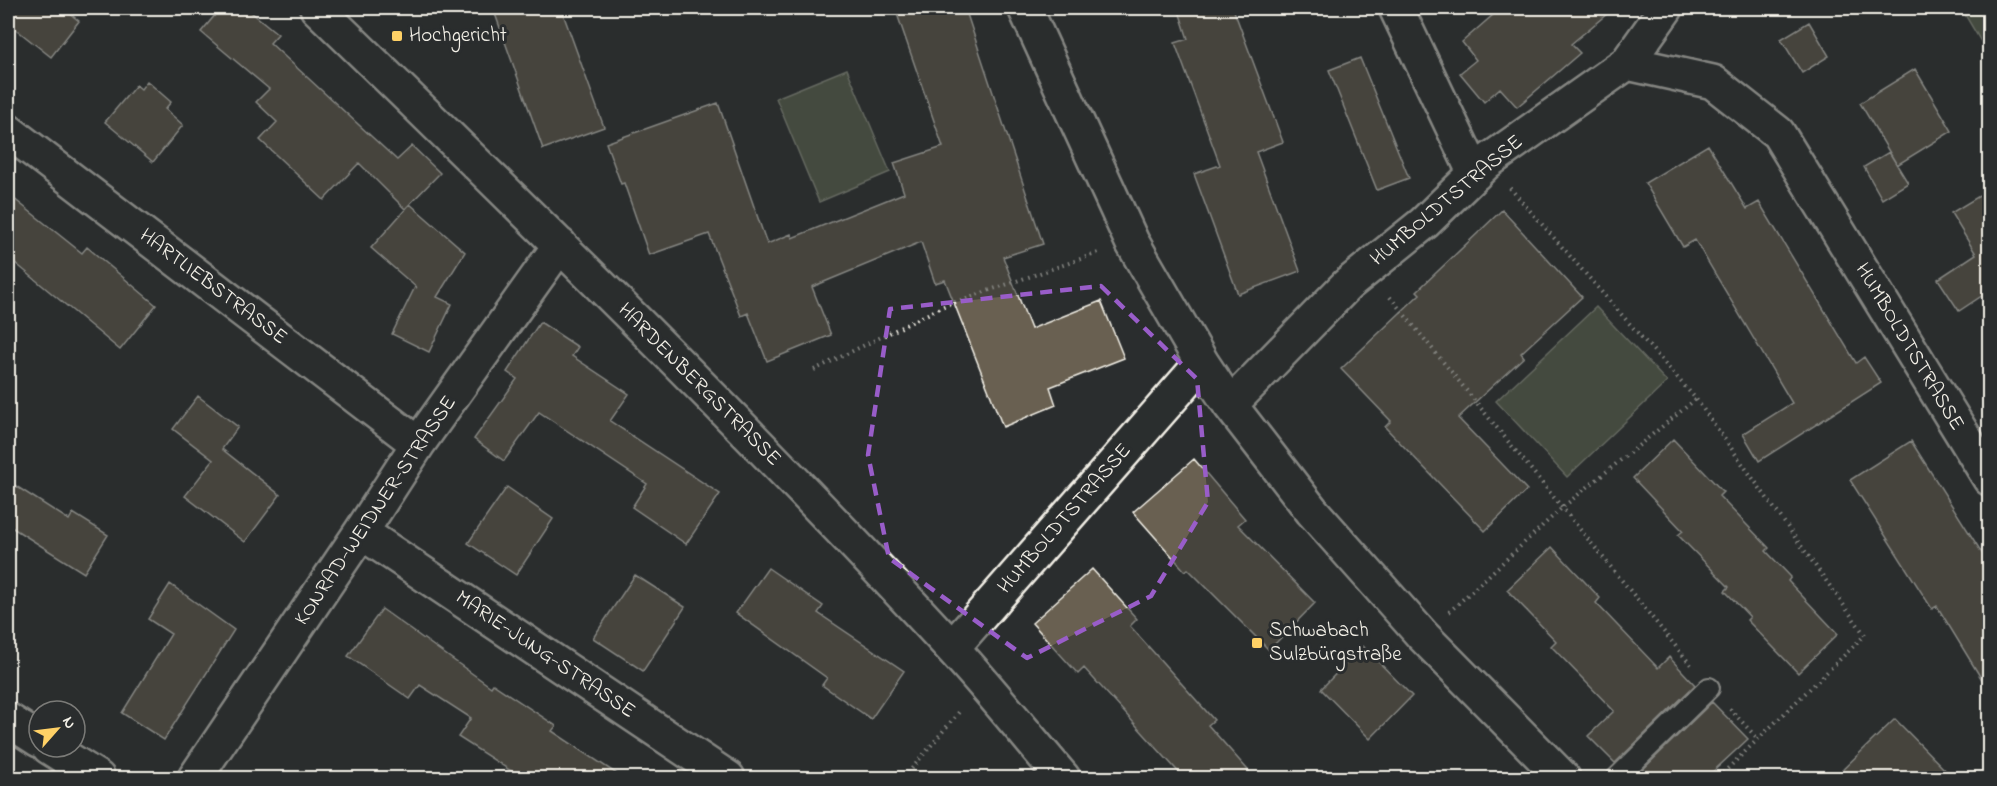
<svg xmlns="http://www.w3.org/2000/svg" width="1997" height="786" viewBox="0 0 1997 786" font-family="'Indie Flower',sans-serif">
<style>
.green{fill:#656e54;stroke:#acb09e;stroke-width:1.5}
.building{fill:#696151;stroke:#f4f1e8;stroke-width:1.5}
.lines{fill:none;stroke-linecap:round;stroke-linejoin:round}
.lane-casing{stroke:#f4f1e8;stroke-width:24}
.street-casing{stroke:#f4f1e8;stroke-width:38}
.secondary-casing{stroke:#f4f1e8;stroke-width:38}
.path{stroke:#f4f1e8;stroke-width:4;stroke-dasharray:1.5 4.5;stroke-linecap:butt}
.lane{stroke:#2a2d2e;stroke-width:20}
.street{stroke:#2a2d2e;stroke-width:33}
.secondary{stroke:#2a2d2e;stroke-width:33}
.marked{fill:none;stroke:#995dc9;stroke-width:4.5;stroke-dasharray:12 8;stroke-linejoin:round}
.poi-dot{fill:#ffd166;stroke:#2a2d2e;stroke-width:2}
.labels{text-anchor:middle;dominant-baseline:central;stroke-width:6;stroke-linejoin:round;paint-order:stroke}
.poi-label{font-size:21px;fill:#f4f1e8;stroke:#2a2d2e;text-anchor:start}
.street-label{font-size:21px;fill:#f4f1e8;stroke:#2a2d2e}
</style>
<rect width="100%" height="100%" fill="#2a2d2e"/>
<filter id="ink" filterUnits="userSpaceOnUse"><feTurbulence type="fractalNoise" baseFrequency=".0167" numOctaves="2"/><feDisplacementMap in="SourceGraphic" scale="12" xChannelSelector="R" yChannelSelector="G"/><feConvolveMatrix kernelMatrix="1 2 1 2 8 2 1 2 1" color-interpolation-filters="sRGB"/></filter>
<g filter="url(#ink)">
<path class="green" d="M1961,8H1989V55Z
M847,69L890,172L819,202L776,98Z
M1596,307L1667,382L1567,477L1496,401Z"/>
<path class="building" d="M8,8H63L79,21L51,57L8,23Z
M221,8H246L278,34L270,43L397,160L412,146L440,173L405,209L359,163L324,200L260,140L277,122L256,102L269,89L201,32Z
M493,8H561L604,127L543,149Z
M895,8H965L1043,244L1003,257L1031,329L1101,301L1124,358L1050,387L1056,405L1003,427L945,280L935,283L921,242L812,287L831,335L767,361L748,313L741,316L709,234L649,255L624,183L621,184L606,143L718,103L767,244L791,234L792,238L904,193L894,163L943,147Z
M1178,8H1233L1283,142L1256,152L1300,271L1238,294L1194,174L1220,165L1175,43L1188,39Z
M1501,8H1614L1571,44L1580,53L1517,107L1500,88L1484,102L1460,73L1476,60L1462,42Z
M1809,22L1829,56L1802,73L1781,39Z
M1360,58L1409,178L1377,190L1329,70Z
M1915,69L1952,131L1897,165L1860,103Z
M147,81L171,102L165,109L183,125L153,162L105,122L136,85L141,89Z
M1708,145L1747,209L1759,202L1856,363L1864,357L1881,383L1759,461L1743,434L1792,403L1695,240L1683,247L1645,183Z
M1889,152L1908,183L1882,199L1864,167Z
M1989,190V291L1959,311L1938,279L1976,254L1951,213Z
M8,194L82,253L87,247L156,305L120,350L8,257Z
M410,204L465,252L437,297L452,304L429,352L392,334L415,287L417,288L371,248Z
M1502,210L1582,297L1521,353L1524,357L1458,418L1527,490L1485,531L1385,427L1391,421L1341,369L1420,294L1417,291Z
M540,322L578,347L572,356L629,394L610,421L720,494L686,544L632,507L647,484L539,412L504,461L474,439L517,379L507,372Z
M198,396L238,427L222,449L280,495L245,542L185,496L213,460L173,429Z
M1673,439L1723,492L1719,496L1769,548L1766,551L1791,577L1788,581L1838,634L1798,673L1747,620L1750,617L1725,591L1729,587L1678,535L1683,531L1633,478Z
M1911,441L1989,564V691L1937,606L1932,609L1850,480Z
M1194,459L1245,519L1238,525L1315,603L1269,650L1188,569L1185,571L1133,512Z
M8,481L69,520L73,513L108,535L84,573L8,525Z
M507,487L553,519L516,575L468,543Z
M1552,547L1600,598L1596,603L1658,668L1669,657L1695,685L1615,763L1588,736L1614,711L1551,646L1556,641L1507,590Z
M768,568L823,606L818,613L904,671L871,719L822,685L827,678L736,613Z
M1092,569L1137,619L1130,626L1214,720L1208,725L1255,778H1184L1084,668L1078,674L1032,623Z
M635,575L685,607L643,671L593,638Z
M170,584L234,630L164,740L122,713L171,634L148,619Z
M382,609L491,687L493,684L556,726L552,731L623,778H522L458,737L471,718L420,685L410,699L348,656Z
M1363,646L1412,696L1370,739L1321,689Z
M1712,702L1748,739L1706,778H1634Z
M1895,719L1953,778H1834L1868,745Z"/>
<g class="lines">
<defs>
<path id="lane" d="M1617,778L1709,688"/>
<path id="street" d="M317,8C532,217 747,426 951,647C990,689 1026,735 1063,778
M1025,8L1132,242L1202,363L1230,405L1312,511L1423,636L1563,778
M1396,8L1475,174
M1627,63L1666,8
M8,131L418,444
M1230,405L1347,285L1424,223L1487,162L1627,63L1713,82L1778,133L1990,479
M361,532L728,778
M952,648L1202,363
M195,778L361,532L418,444L560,245"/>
<path id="secondary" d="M8,720L39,740
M49,747L98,778"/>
</defs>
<use href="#lane" class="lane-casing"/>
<use href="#street" class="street-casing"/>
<use href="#secondary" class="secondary-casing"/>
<path class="path" d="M1510,188L1696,399L1865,635L1718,778
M1390,297L1691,665
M814,370L944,306L1098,253
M1449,612L1563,507L1696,399
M1730,709L1758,739
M904,778L959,712"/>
<use href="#lane" class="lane"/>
<use href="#street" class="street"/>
<use href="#secondary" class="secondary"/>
</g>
</g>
<path d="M0 0H1997V786H0ZM1101,286L1197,379L1208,502L1151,596L1027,658L889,558L868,455L890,309Z" fill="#2a2d2e" fill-opacity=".55" fill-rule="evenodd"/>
<path class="marked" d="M1101,286L1197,379L1208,502L1151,596L1027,658L889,558L868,455L890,309Z"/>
<g class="poi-dot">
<rect x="391" y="30" width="12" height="12" rx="3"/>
<rect x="1251" y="637" width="12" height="12" rx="3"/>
</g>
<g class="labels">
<g class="poi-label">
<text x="409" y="36">Hochgericht</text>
<text x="1269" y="631">Schwabach<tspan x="1269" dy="24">Sulzbürgstraße</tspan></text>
</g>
<g class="street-label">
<text transform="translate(1447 201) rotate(-40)">HUMBOLDTSTRASSE</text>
<text transform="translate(213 287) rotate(37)">HARTLIEBSTRASSE</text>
<text transform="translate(1909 347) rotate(59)">HUMBOLDTSTRASSE</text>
<text transform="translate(699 385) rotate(45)">HARDENBERGSTRASSE</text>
<text transform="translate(376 511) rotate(-56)">KONRAD-WEIDNER-STRASSE</text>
<text transform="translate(1065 519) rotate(-49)">HUMBOLDTSTRASSE</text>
<text transform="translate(545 655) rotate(34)">MARIE-JUNG-STRASSE</text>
</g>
</g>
<rect width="1997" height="786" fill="none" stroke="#2a2d2e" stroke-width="30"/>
<rect x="15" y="15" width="1967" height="756" fill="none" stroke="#f4f1e8" stroke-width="2" filter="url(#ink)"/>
<g transform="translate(57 729) rotate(62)"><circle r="28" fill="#2a2d2e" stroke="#7b7b78" stroke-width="1.5"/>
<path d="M0-4.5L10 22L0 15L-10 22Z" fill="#ffd166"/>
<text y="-9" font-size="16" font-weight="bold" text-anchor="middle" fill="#f4f1e8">N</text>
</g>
</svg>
